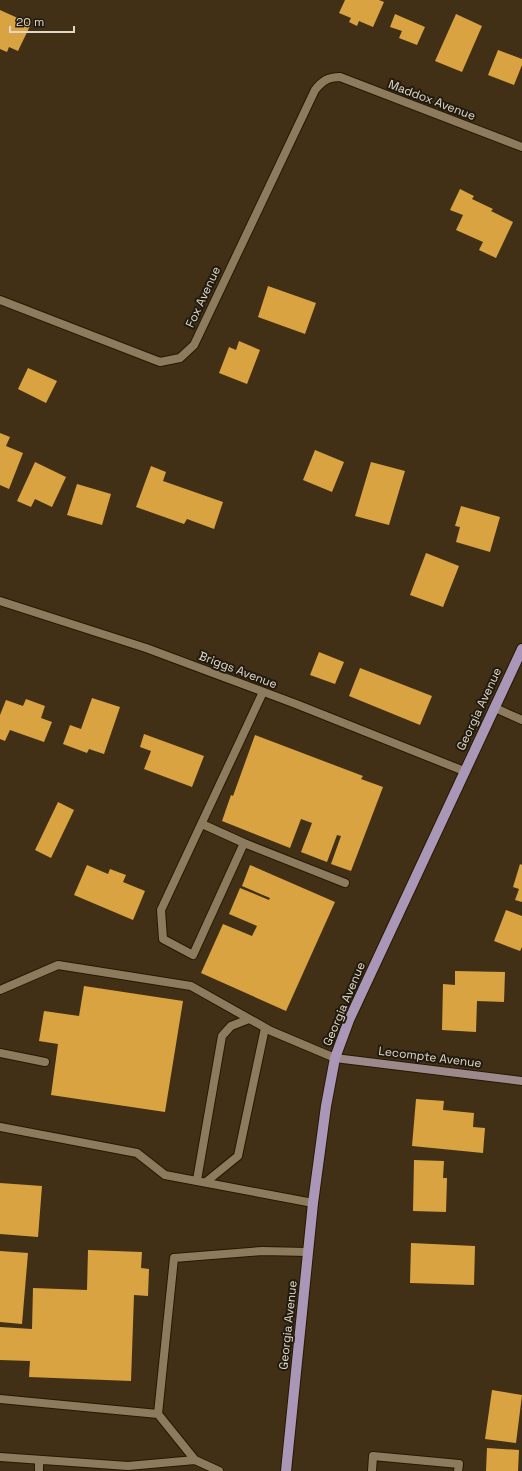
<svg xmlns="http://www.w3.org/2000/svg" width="522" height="1471" viewBox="0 0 522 1471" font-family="'Space Grotesk',sans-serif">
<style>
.building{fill:#daa342}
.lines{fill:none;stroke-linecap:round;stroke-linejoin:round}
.lane-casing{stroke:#271800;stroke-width:10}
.street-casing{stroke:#271800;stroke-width:10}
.secondary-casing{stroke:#271800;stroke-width:10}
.primary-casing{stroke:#271800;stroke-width:12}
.lane{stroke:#8d7b5e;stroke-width:8}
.street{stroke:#8d7b5e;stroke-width:8}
.secondary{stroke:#9c898b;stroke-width:8}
.primary{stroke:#aa97b7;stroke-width:10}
.labels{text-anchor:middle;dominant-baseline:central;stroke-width:4;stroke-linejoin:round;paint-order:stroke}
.street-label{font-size:12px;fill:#e1d7c8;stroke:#211a0e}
</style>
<rect width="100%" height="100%" fill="#413016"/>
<path class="building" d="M345,0H379L384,2L373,27L359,21L357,26L349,22L351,18L339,13Z
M0,10L31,24L18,51L9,47L7,52L0,49Z
M395,14L425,27L417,45L399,38L402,31L390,27Z
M456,14L482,26L462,72L435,61Z
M498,50L522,59V65L514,85L488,75Z
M460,189L474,196L472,199L493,209L491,211L513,222L496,258L479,250L483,242L456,230L463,215L450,210Z
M268,286L316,303L305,334L258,317Z
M239,341L260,350L247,384L219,373L229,347L236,350Z
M28,368L57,381L46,403L18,389Z
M0,433L10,437L6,446L23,453L9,489L0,485Z
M315,450L344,462L332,492L303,480Z
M35,462L66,477L52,507L35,499L31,507L17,501Z
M371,462L405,471L389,525L355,516Z
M151,466L166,472L163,481L223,502L214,529L187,519L184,524L136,507Z
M77,484L111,494L102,525L67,515Z
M461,506L500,517L490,552L456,542L460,527L455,526Z
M426,553L459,566L443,607L410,595Z
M319,652L344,662L335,684L310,675Z
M360,668L432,696L420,725L349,696Z
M92,698L120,707L104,754L89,749L87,753L63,744L70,725L81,729Z
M26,699L45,706L41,718L52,722L44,742L10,730L5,741L0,739V715L6,700L23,706Z
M144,734L204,756L192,787L144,769L151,751L140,747Z
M255,735L363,776L361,779L383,787L351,871L331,864L341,836L337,835L327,862L301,852L312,823L301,819L290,848L222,821L231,795L233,796Z
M58,802L74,810L51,858L35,850Z
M520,864L522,865V902L515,900L519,889L513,887Z
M87,865L108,874L110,869L126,875L123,882L145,891L133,920L74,895Z
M250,865L335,902L286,1011L201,973L223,924L252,936L257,926L229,914L240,888L269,900L270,898L242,886Z
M506,910L522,916V947L520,951L494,941Z
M455,971L505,972L504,1002L477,1001L476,1032L442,1030L443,984L455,985Z
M84,986L183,1001L165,1112L51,1095L58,1044L39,1041L44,1011L79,1016Z
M416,1099L444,1101L443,1110L474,1113L473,1127L485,1128L483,1153L412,1146Z
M414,1160L444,1161L443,1178H447L446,1212L413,1211Z
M0,1183L42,1186L38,1237L0,1234Z
M411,1243L475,1246L474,1285L410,1283Z
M88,1250L142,1252L141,1268L149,1269L148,1296L134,1295L131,1381L29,1377L30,1361L0,1360V1327L32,1329L33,1288L87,1290Z
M0,1251L28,1253L22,1324L0,1322Z
M492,1390L522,1395L516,1443L485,1439Z
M487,1448L519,1450L518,1471H486Z"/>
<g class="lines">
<defs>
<path id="lane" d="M263,692L161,910L163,939L193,955L244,843L345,883
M202,824L244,843
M0,990L58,965L191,986L271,1031L335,1058
M0,1053L45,1062
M0,1127L137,1153L165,1175L313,1203
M197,1180L222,1036L231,1026L249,1019
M206,1182L238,1156L265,1028
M0,1399L158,1414
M0,1457L128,1466L195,1460L219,1471
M195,1460L158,1414L174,1258L262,1251L308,1252
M39,1471V1460
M372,1471L373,1456L459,1464L458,1471"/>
<path id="street" d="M0,300L160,362L180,358L194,345L315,90C322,81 328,77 340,77L522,147
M0,601L146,648L296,704L464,771
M495,708L522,720"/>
<path id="secondary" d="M335,1058L522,1081"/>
<path id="primary" d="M286,1471L313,1203L326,1106L335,1058L349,1020L522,649"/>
</defs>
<use href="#lane" class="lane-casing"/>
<use href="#street" class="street-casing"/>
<use href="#secondary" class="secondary-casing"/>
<use href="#primary" class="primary-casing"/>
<use href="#lane" class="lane"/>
<use href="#street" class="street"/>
<use href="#secondary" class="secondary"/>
<use href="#primary" class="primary"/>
</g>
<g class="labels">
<g class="street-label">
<text transform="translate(432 100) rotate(21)">Maddox Avenue</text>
<text transform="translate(203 297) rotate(-65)">Fox Avenue</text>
<text transform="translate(238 670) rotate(21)">Briggs Avenue</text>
<text transform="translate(479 709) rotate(-65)">Georgia Avenue</text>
<text transform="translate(344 1004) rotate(-67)">Georgia Avenue</text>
<text transform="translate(430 1057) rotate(7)">Lecompte Avenue</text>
<text transform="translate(288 1325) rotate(-84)">Georgia Avenue</text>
</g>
</g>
<path d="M10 26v6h64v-6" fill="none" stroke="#e1d7c8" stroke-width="2"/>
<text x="16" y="26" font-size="12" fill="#e1d7c8" stroke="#211a0e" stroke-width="3" paint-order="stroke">20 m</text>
</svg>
